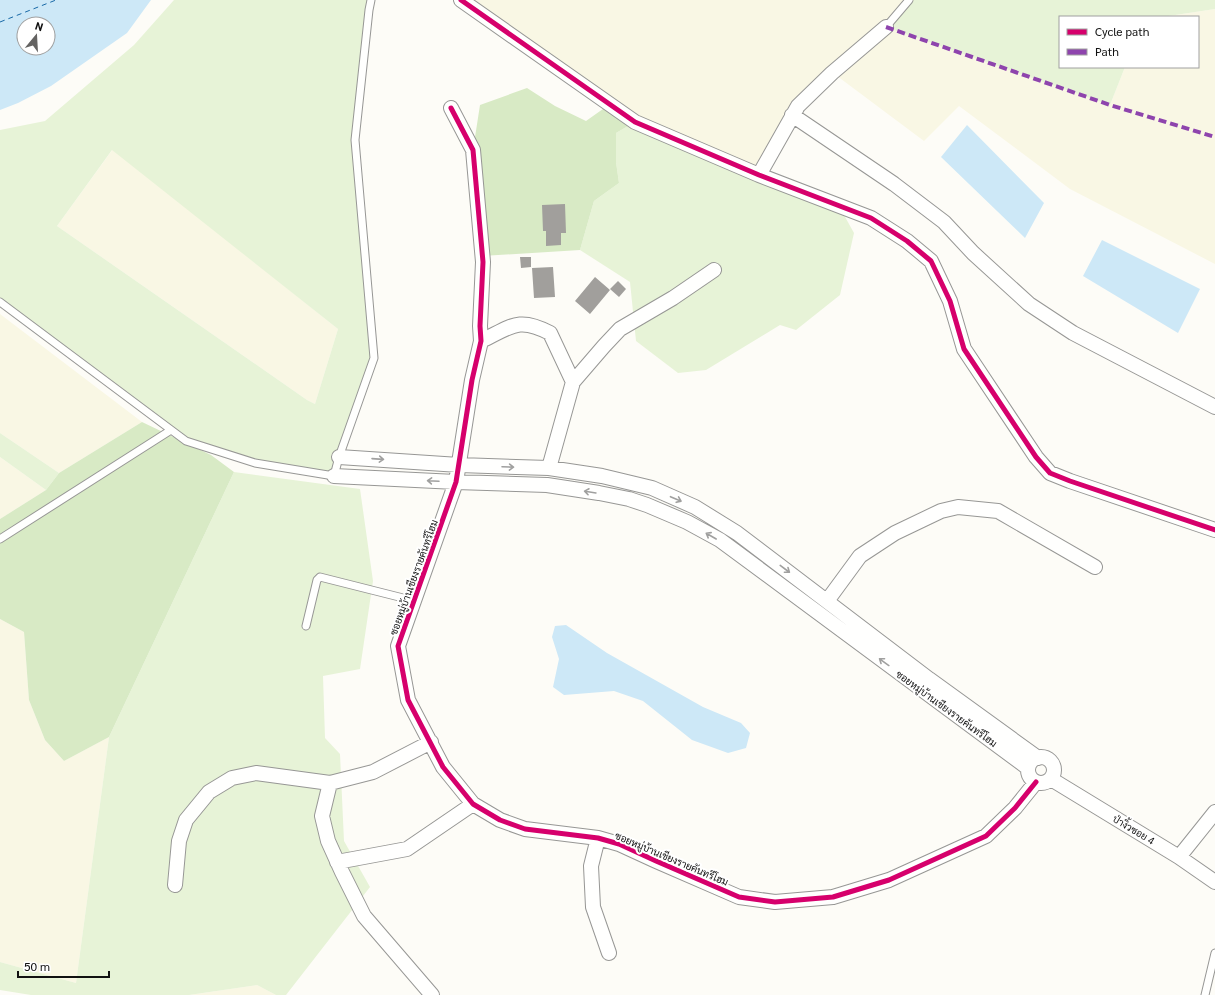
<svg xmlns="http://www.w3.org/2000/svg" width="1215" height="995" viewBox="0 0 1215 995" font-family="Georgia,Sarabun,serif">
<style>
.farmland{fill:#f9f7e4}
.green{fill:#e7f3d7;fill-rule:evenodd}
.forest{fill:#d8eac5}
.water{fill:#cde8f7;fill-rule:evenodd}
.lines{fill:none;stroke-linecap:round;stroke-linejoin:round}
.ferry{stroke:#1768a6;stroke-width:1;stroke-dasharray:5 4;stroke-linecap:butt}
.building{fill:#a19f9c}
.lane-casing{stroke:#979795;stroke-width:9}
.street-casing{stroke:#979795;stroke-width:16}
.lane{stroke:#fffffe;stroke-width:7}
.street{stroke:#fffffe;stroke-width:14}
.quiet{stroke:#8e44ad;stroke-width:4;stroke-dasharray:8 4;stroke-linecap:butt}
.cycleway-casing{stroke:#fff;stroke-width:8}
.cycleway{stroke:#d6006c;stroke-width:5}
.oneway{stroke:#a0a09f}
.labels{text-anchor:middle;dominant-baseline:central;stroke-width:4;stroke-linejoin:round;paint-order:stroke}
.street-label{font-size:10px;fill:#111;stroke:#fff}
</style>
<rect width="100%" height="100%" fill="#fdfcf7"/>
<path class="farmland" d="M461,0H909L1110,105L1125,67H1198V17H1162L1215,9V264L1070,189L959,106L924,141L833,73L798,106L759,175L635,122Z
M113,149L338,329L315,404L307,400L57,226Z
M0,314L142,422L59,473L0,433Z
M0,457L46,490L0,519Z
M0,619L24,632L29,700L45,740L64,761L109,737L76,983L0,962Z
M257,985L276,995H189Z"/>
<path class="green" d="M174,0H371L355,140L374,358L334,476L255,463L186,441L0,302V130L45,121L134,45ZM112,150L338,329L315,404L307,400L57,226Z
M909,0H1215V9L1162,17H1060V67H1125L1110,105L886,27Z
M635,122L839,206L854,233L840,295L796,330L780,325L706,370L678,373L636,341L630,282L580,250L594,201L619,183L616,162V133Z
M0,433L59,473L46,490L0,457Z
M234,472L360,489L373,581L360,669L323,676L325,738L340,754L344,841L370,887L286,995H276L257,985L189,995H31L0,990V962L76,983L109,737Z"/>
<path class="forest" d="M527,88L555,106L586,121L610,104L635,122L616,133V162L619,183L594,201L580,250L482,256L473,150L480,105Z
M142,422L211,455L234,472L109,737L64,761L45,740L29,700L24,632L0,619V519L46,490L59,473Z"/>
<path class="water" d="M0,0H151L127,33L51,86L18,103L0,110ZM24,24H48V48H24Z
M967,125L1044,203L1025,238L941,157Z
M1102,240L1200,289L1178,333L1083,276Z
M566,625L607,653L703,707L741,723L750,733L746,748L728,753L692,740L643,701L614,691L564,695L553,687L559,659L552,637L555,626Z"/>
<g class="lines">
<path class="ferry" d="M0,22L56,0"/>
</g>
<path class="building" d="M565,204L566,233H561V245L546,246V231H543L542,205Z
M520,257H531V267L521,268Z
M553,267L555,297L534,298L532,268Z
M595,277L610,290L590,314L575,301Z
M618,281L626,289L619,297L610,289Z"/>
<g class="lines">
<defs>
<path id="lane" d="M886,27L909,0
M0,302L186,441L255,463L334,476L339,457L374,358L355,140L369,10L371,0
M0,539L171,430
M306,626L317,580L320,577L415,601
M1205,995L1215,953"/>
<path id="street" d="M461,0L635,122L759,175L871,218L907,241L931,261L950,301L964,349L1036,457L1050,473L1070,481L1215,530
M451,108L473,150L483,262L480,326L481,341L472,380L456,482L398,646L408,700L443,767L473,804L500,820L525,829L598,838L619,844L656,861L739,897L775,902L833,897L889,880L986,836L1015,808L1036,782
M792,115L894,184L944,222L973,253L1029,304L1073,333L1215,407
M759,175L798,106L832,73L886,27
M481,341C511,327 518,316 550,333L573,382L549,468
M573,382L604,346L620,329L673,298L714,270
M339,457L459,465L549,468L602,476L652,488L695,507L737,533L929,679L1038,758
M334,476L456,482L547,485L599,493L629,499L647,505L687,522L720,540L1028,768
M827,601L860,556L895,533L941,511L958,507L998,511L1095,567
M1028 770a13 13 0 1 1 26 0a13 13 0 1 1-26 0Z
M1051,779L1179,857L1215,882
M330,783L322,816L328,841L342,872L364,916L432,995
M598,838L591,866L593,907L609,953
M1179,857L1215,812
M337,862L407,849L473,804
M175,885L179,841L186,820L209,792L232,778L256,773L330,783L373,772L431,742"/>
</defs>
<use href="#lane" class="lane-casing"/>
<use href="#street" class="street-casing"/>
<use href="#lane" class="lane"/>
<use href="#street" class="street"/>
<path class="quiet" d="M886,27L1110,105L1215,137"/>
<defs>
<path id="cycleway" d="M461,0L635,122L759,175L871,218L907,241L931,261L950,301L964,349L1036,457L1050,473L1070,481L1215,530
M451,108L473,150L483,262L480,326L481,341L472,380L456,482L398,646L408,700L443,767L473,804L500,820L525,829L598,838L619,844L656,861L739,897L775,902L833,897L889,880L986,836L1015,808L1036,782"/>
</defs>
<use href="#cycleway" class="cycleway-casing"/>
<use href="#cycleway" class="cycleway"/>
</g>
<defs><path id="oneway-shaft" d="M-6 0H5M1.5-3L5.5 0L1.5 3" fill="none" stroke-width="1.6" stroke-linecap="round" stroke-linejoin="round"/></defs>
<g class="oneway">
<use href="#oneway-shaft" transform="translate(378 459) rotate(4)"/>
<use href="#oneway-shaft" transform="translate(508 467) rotate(2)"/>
<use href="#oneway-shaft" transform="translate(433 481) rotate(-177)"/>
<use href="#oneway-shaft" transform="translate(590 492) rotate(-171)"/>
<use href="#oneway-shaft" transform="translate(676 499) rotate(23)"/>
<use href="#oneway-shaft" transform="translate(711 536) rotate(-150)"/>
<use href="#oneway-shaft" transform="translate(785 569) rotate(37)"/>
<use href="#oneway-shaft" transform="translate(884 662) rotate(-144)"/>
</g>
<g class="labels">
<g class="street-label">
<text transform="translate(413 577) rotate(-70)">ซอยหมู่บ้านเชียงรายคันทรีโฮม</text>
<text transform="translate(947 708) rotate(36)">ซอยหมู่บ้านเชียงรายคันทรีโฮม</text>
<text transform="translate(1134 829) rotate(31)">ป่างิ้วซอย 4</text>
<text transform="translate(672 858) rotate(23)">ซอยหมู่บ้านเชียงรายคันทรีโฮม</text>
</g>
</g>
<rect x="1059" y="16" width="140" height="52" fill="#ffffff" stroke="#a0a0a0"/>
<rect x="1067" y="29" width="20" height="6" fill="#d6006c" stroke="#a0a0a0"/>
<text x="1095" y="36" font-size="12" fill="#111111">Cycle path</text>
<rect x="1067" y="49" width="20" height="6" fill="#8e44ad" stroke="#a0a0a0"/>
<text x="1095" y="56" font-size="12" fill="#111111">Path</text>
<g transform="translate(36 36) rotate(18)"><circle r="19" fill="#ffffff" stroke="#a0a0a0"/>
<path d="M0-3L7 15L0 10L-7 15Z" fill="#646362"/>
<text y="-6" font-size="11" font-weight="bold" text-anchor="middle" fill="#111111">N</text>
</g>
<path d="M18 971v6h91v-6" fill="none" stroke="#111111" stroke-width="2"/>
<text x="24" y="971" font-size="12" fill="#111111" stroke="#ffffff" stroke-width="3" paint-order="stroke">50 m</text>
</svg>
